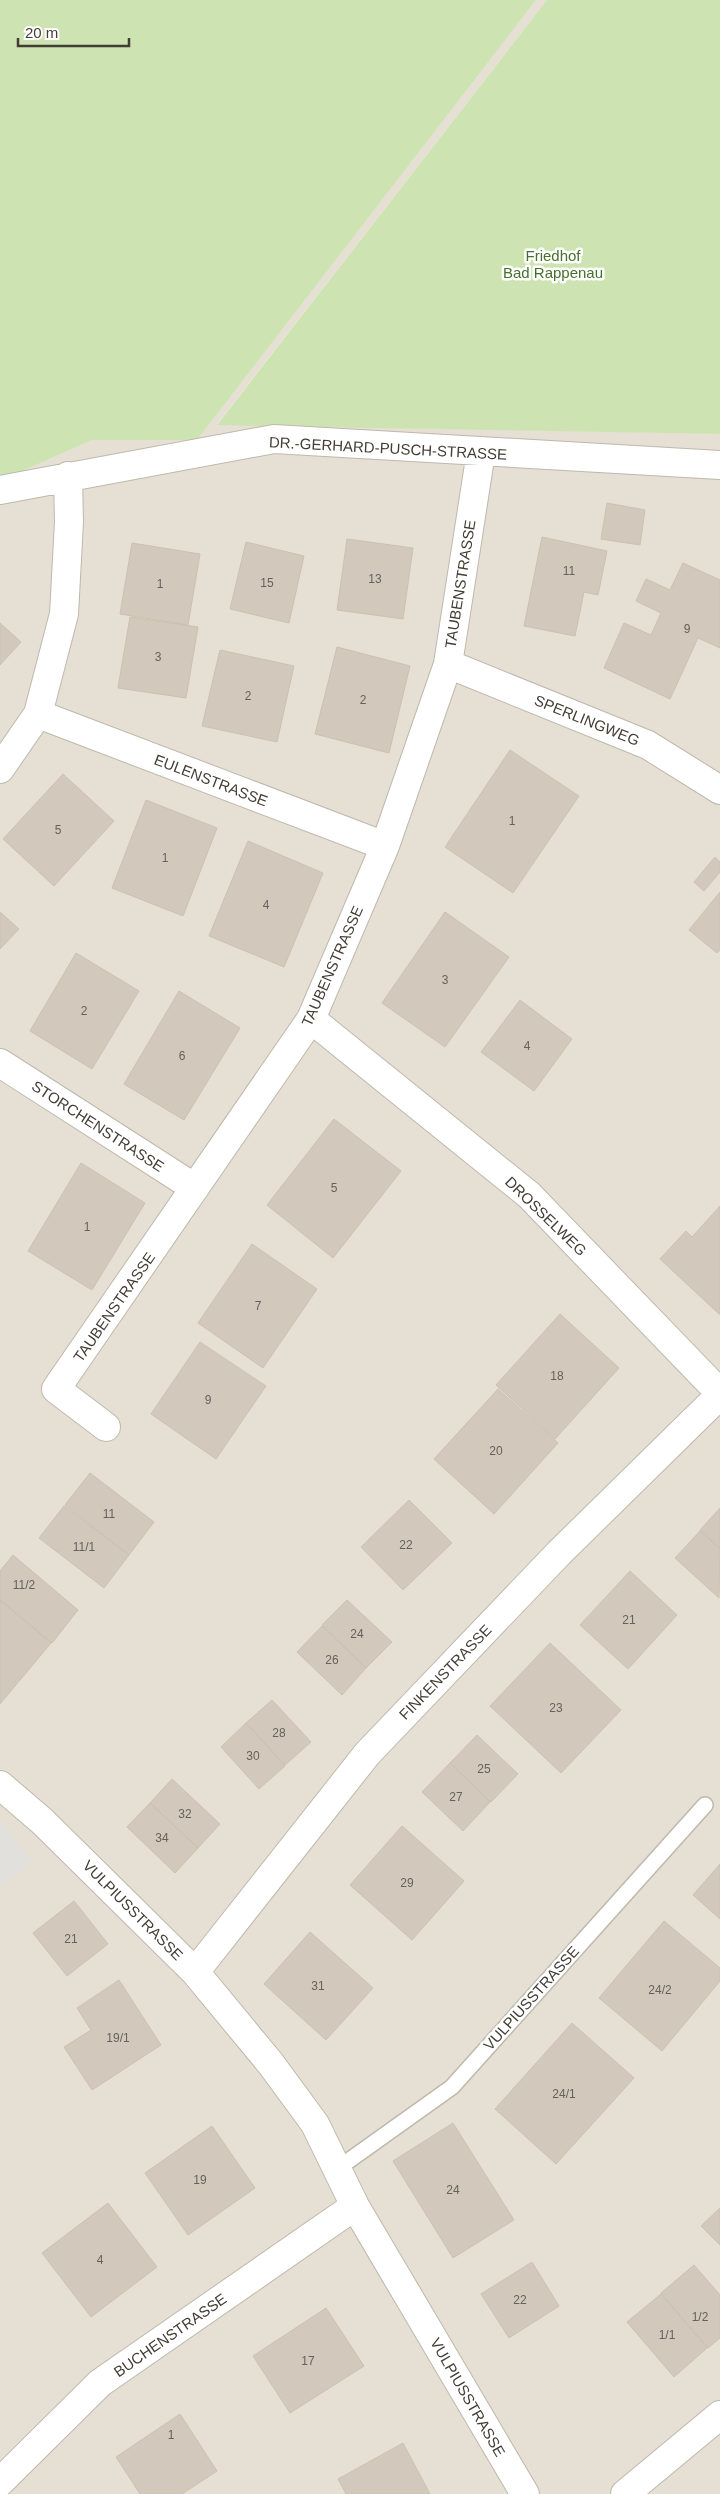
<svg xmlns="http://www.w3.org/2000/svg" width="720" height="2494" viewBox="0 0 720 2494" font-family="Arial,sans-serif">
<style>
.residential{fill:#e5dfd4}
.green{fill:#cde3b1}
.parking{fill:#e2e0dd}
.building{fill:#d2c9bc;stroke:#ccc1af}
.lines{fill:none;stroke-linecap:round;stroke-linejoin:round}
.lane-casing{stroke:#bfb8ac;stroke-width:18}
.street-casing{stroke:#bfb8ac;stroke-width:30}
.lane{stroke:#fff;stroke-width:15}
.street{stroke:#fff;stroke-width:28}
.labels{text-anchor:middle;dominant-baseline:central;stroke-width:5;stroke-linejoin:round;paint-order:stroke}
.number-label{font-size:12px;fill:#676157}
.park-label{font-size:15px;fill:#47702d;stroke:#fff}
.street-label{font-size:15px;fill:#433e35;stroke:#fff}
</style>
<rect width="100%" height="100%" fill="#f1eee5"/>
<path class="residential" d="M536,0H547L217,424L720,434V2494H0V481L92,440H197Z"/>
<path class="green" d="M0,0H536L197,440H92L0,481Z
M547,0H720V434L217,425Z"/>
<path class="parking" d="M0,1821L32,1860L0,1887Z"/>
<path class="building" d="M607,503L645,510L640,545L601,539Z
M542,537L607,551L598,595L584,592L575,636L524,626Z
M347,539L413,548L403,619L337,610Z
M246,542L304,556L289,623L230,609Z
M132,543L200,554L188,625L120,614Z
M683,563L720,580V648L698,638L670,699L604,668L624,623L651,635L661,613L636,601L646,579L670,590Z
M130,617L198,627L186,698L118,688Z
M0,623L21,642L0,665Z
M337,647L410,666L389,753L315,734Z
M220,650L294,666L277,742L202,726Z
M510,750L579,796L513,893L445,847Z
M63,774L114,821L54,886L3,839Z
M146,800L217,828L183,916L112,888Z
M248,841L323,873L284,967L209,936Z
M715,857L720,862V872L704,891L694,882Z
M720,892V950L717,953L689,930Z
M0,912L19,929L0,949Z
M445,912L509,957L445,1047L382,1003Z
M76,953L139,991L92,1069L30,1031Z
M179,991L240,1028L184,1120L124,1084Z
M520,1000L572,1039L534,1091L481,1052Z
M334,1119L401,1171L333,1258L267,1205Z
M81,1163L145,1203L92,1290L28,1251Z
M720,1206V1314H719L660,1259L686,1231L692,1237Z
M252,1244L317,1289L263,1368L198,1323Z
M560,1314L619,1368L555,1439L496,1385Z
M200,1342L266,1386L216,1459L151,1414Z
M498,1389L558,1443L494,1514L434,1459Z
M90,1473L154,1522L129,1555L65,1505Z
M409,1500L452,1543L403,1590L361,1547Z
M64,1506L129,1555L104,1588L39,1538Z
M720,1508V1548L700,1530Z
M700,1531L720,1549L719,1598L675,1558Z
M13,1555L78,1610L52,1643L0,1600V1571Z
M630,1571L677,1615L628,1669L580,1625Z
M0,1600L51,1643L0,1704Z
M347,1600L392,1642L366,1668L322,1625Z
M322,1626L366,1668L342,1695L297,1652Z
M550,1643L621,1710L561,1773L490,1706Z
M272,1700L311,1742L285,1765L246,1723Z
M246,1723L285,1766L259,1789L221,1747Z
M477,1735L518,1774L491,1802L450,1763Z
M450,1763L490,1802L463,1831L422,1792Z
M172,1779L220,1824L198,1848L150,1803Z
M150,1803L198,1848L175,1873L127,1827Z
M402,1826L464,1881L412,1940L350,1885Z
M720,1864V1919L693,1895Z
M74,1901L108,1944L67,1976L33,1933Z
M664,1921L720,1968V1981L662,2051L599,1998Z
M310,1932L373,1988L326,2040L264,1984Z
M119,1980L161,2045L92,2090L64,2047L91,2030L77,2008Z
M572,2023L634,2078L556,2164L495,2109Z
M453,2123L514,2220L453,2258L393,2161Z
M212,2126L255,2188L188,2235L145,2173Z
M108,2203L157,2267L91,2317L42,2253Z
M720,2208V2245L701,2226Z
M532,2262L559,2306L509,2338L481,2294Z
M694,2265L720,2295V2338L708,2348L661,2293Z
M661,2294L707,2348L674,2377L627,2322Z
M326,2308L364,2366L290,2413L253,2356Z
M180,2414L217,2471L182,2494H140L116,2457Z
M403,2443L430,2494H346L338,2479Z"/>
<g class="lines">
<defs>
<path id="lane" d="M337,2169L452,2087L705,1805"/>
<path id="street" d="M0,490L274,439L720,465
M448,664L648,745L720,790
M38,714L385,846
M0,769L38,714L64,614L69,522L68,476
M311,1019L529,1195L720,1393
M0,1063L195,1188
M106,1427L56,1389L311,1019L385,846L448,664L481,452
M0,1785L42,1821L195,1972L271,2064L315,2124L355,2206L525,2494
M195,1972L367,1754L559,1553L720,1395
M0,2482L100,2383L355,2206
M625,2494L720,2415"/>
</defs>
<use href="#lane" class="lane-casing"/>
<use href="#street" class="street-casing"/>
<use href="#lane" class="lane"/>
<use href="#street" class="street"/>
</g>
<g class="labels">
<g class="number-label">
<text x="569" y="571">11</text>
<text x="375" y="579">13</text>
<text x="267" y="583">15</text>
<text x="160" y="584">1</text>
<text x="687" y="629">9</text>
<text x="158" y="657">3</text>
<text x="248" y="696">2</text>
<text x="363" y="700">2</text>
<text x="512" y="821">1</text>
<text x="58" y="830">5</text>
<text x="165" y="858">1</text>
<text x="266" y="905">4</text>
<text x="445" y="980">3</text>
<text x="84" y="1011">2</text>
<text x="527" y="1046">4</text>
<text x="182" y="1056">6</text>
<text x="334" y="1188">5</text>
<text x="87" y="1227">1</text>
<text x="258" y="1306">7</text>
<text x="557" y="1376">18</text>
<text x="208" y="1400">9</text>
<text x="496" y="1451">20</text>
<text x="109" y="1514">11</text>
<text x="406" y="1545">22</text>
<text x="84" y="1547">11/1</text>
<text x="24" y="1585">11/2</text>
<text x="629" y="1620">21</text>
<text x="357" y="1634">24</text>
<text x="332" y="1660">26</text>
<text x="556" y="1708">23</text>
<text x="279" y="1733">28</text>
<text x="253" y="1756">30</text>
<text x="484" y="1769">25</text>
<text x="456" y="1797">27</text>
<text x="185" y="1814">32</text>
<text x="162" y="1838">34</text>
<text x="407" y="1883">29</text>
<text x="71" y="1939">21</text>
<text x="318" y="1986">31</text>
<text x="660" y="1990">24/2</text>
<text x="118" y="2038">19/1</text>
<text x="564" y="2094">24/1</text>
<text x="200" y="2180">19</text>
<text x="453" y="2190">24</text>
<text x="100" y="2260">4</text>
<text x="520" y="2300">22</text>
<text x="700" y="2317">1/2</text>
<text x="667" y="2335">1/1</text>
<text x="308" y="2361">17</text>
<text x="171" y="2435">1</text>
</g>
<g class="park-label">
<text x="553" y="255">Friedhof<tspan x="553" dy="17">Bad Rappenau</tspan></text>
</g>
<g class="street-label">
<text transform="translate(388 448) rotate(3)">DR.-GERHARD-PUSCH-STRASSE</text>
<text transform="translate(460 584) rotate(-81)">TAUBENSTRASSE</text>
<text transform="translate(587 720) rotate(22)">SPERLINGWEG</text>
<text transform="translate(211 780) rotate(21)">EULENSTRASSE</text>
<text transform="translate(332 966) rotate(-66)">TAUBENSTRASSE</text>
<text transform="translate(98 1126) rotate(33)">STORCHENSTRASSE</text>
<text transform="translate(546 1216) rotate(44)">DROSSELWEG</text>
<text transform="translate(114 1307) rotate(-55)">TAUBENSTRASSE</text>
<text transform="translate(445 1672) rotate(-46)">FINKENSTRASSE</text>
<text transform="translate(133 1910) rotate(45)">VULPIUSSTRASSE</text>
<text transform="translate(531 1998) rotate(-48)">VULPIUSSTRASSE</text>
<text transform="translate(170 2335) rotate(-35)">BUCHENSTRASSE</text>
<text transform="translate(468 2397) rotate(60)">VULPIUSSTRASSE</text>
</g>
</g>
<path d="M18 38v8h111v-8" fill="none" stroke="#433e35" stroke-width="2.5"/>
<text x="25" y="38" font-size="15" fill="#433e35" stroke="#ffffff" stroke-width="4" paint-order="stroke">20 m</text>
</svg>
